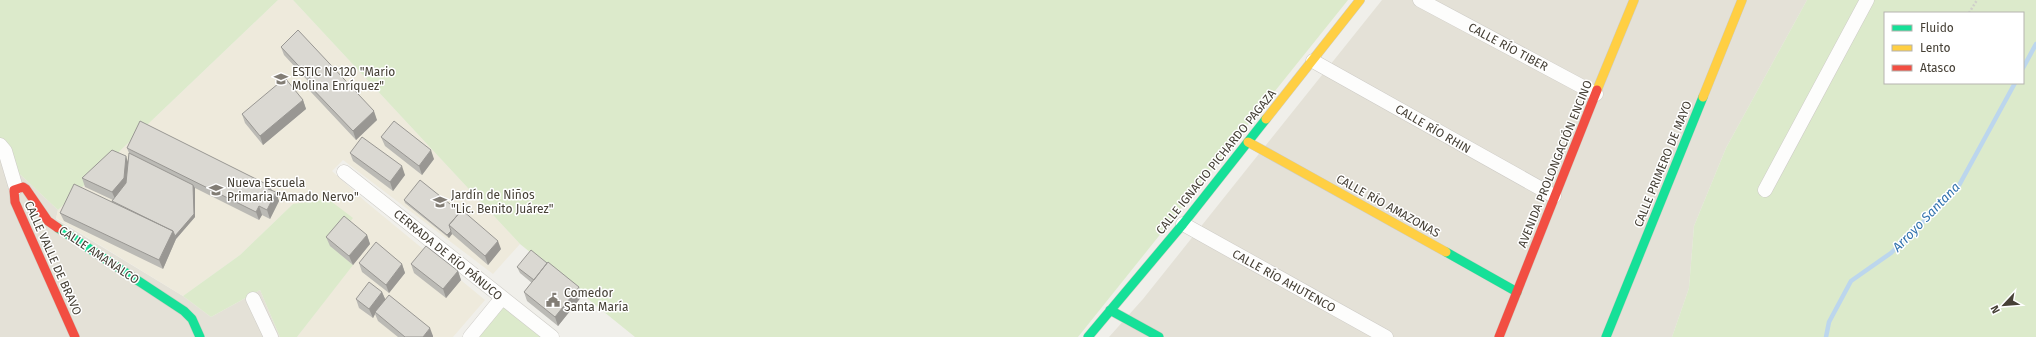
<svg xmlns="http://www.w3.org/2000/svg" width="2036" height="337" viewBox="0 0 2036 337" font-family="'Fira Sans',sans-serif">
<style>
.residential{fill:#e4e1d7}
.education{fill:#eeeadc}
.green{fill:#dceacb;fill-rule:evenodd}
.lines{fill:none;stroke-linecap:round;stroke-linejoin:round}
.stream{stroke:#bcd6ed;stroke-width:4.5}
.street-casing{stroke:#ceccc7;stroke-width:15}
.fast-casing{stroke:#ceccc1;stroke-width:10}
.slow-casing{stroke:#ceccc1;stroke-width:10}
.jam-casing{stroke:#ceccc1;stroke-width:10}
.path{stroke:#d0cfca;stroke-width:2.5;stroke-dasharray:2 2;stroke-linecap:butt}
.street{stroke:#fdfdfc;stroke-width:14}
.fast{stroke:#16e098;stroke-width:9}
.slow{stroke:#ffcf43;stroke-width:9}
.jam{stroke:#f24e42;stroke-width:9}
.wall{fill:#bbbab5}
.shaded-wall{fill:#999793}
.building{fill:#dad8d2;stroke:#999793}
.labels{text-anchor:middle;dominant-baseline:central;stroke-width:3;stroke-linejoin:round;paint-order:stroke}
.street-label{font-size:12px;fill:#464036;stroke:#fff}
.poi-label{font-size:12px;fill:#464036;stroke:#fff;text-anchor:start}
.water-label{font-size:13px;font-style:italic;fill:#3373ae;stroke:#fff}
</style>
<rect width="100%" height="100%" fill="#f0efea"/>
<path class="residential" d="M1382,0H1807L1726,148L1694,226L1689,288L1672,337H1109L1143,299Z
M0,144L9,164L58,210L56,219L183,296L211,317L260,290L280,337H0Z"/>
<path class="education" d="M278,0H293L520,244L493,274L343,160L332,171L366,202L485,300L453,337H297L352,265L330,246L293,204L240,255L183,296L56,218L58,210Z"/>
<path class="green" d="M0,0H278L58,210L9,164L0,144Z
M293,0H1348L1078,337H635L520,244Z
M1807,0H2036V337H1672L1689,288L1694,226L1726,148ZM1885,13H2023V83H1885Z
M328,199L353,218L330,245L353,265L297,337H280L260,290L211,317L183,296L240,255L293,204Z
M506,302L548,337H478Z"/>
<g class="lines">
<path class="stream" d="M2023,68L2036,44
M1826,337L1829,322L1851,281L1891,253L1957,189L2015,83"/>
<defs>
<path id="street" d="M1420,0L1596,94
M1313,61L1554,196
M0,145L5,151L16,188
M344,172L552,337
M1765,190L1867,0
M1183,224L1386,337
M253,299L271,337
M470,337L502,298"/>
<path id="fast" d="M58,228L184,311L192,319L200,337
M1446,252L1517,292
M1110,310L1159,337
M1088,337L1183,224L1266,119
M1606,337L1703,97"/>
<path id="slow" d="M1597,90L1634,0
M1703,97L1742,0
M1266,119L1360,0
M1248,142L1446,252"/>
<path id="jam" d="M58,228L48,221L26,189L23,187L14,190L15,202L75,337
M1499,337L1597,90"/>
</defs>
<use href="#street" class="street-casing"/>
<use href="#fast" class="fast-casing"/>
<use href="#slow" class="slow-casing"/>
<use href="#jam" class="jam-casing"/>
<path class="path" d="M1969,13L1977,0"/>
<use href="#street" class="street"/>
<use href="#fast" class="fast"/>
<use href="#slow" class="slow"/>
<use href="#jam" class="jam"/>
</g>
<path class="wall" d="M281,47L377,120L356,140L310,91L307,83L308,81L284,55Z
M303,100L306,109L263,145L245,123L242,114Z
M381,137L434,159L422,175L385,146Z
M127,148L270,186L272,191L276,192L279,201L270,219L262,215L259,220L195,188V217L176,239L163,269L64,221L60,213L112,201L113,200L85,187L82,178L128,162L129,153Z
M350,153L405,175L393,191L353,161Z
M404,200L501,249L488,265L452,234L449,238L405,203Z
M367,235L370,244L353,265L330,246L326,237Z
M359,263L402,264L405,273L389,293L362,272Z
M411,264L458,271L461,280L446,298L414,273Z
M517,267L582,296L558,326L527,301L524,292L532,283L520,273Z
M382,292L385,299L433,336V337H398L378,321L375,314L373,318L359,308L356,299Z"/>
<path class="shaded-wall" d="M303,100L306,109L263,145L260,136Z
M374,111L377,120L356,140L353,131Z
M431,150L434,159L422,175L419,166Z
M126,156L129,165L127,186L116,201L112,192Z
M402,166L405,175L393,191L390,182Z
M193,185L195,188V217L176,239L175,236Z
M270,186L273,194L268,189Z
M276,192L279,201L270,219L267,210Z
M259,206L262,215L259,220L256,212Z
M173,231L176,239L163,269L159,260Z
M451,231L452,234L449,238L447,235Z
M367,235L370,244L353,265L349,256Z
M498,241L501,249L488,265L485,256Z
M402,264L405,273L389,293L386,285Z
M458,271L461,280L446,298L443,289Z
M579,287L582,296L558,326L555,317Z
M382,292L386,301L375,312V314L373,318L369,309Z
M430,328L433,336V337H423Z"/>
<path class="building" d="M298,30L374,111L353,131L307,83L311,79L281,47Z
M285,78L303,100L260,136L242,114Z
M140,121L270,186L268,189L276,192L267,210L259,206L256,212L127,148Z
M394,121L431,150L419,166L381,137Z
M362,137L402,166L390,182L350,153Z
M112,150L126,156L124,178L112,192L82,178Z
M129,153L193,185L194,214L175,236L173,231L112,201L126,183Z
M420,180L460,212L449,225L451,231L447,235L404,200Z
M74,184L173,231L159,260L60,213Z
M462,210L498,241L485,256L449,225Z
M344,216L367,235L349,256L326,237Z
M376,242L402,264L386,285L359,263Z
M426,246L458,271L443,289L411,264Z
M531,250L547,263L534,280L517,267Z
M548,262L579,287L555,317L524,292Z
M369,282L382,292L369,309L356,299Z
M389,295L430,328L423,337H405L375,312Z"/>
<defs>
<symbol id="school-bare" viewBox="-9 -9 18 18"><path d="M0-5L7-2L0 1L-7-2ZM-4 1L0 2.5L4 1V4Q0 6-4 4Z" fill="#827d75" stroke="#fff" stroke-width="2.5" paint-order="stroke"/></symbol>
<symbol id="civic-bare" viewBox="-9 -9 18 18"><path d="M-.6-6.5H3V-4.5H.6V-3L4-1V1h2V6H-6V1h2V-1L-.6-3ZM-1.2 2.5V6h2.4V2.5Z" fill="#827d75" stroke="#fff" stroke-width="2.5" paint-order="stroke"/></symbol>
</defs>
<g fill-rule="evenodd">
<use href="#school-bare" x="271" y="69" width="20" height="20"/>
<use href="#school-bare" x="206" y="180" width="20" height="20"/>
<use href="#school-bare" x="430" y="192" width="20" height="20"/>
<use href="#civic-bare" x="543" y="290" width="20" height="20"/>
</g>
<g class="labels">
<g class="street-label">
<text transform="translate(1508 47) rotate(28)">CALLE RÍO TIBER</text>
<text transform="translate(1433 129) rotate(30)">CALLE RÍO RHIN</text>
<text transform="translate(1216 162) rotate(-51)">CALLE IGNACIO PICHARDO PAGAZA</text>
<text transform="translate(1555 164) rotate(-68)">AVENIDA PROLONGACIÓN ENCINO</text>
<text transform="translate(1663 164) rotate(-68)">CALLE PRIMERO DE MAYO</text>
<text transform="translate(1388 206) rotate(29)">CALLE RÍO AMAZONAS</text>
<text transform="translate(99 255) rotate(34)">CALLE AMANALCO</text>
<text transform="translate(448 255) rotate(39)">CERRADA DE RÍO PÁNUCO</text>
<text transform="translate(53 258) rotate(66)">CALLE VALLE DE BRAVO</text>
<text transform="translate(1284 281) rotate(29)">CALLE RÍO AHUTENCO</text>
</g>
<g class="poi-label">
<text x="292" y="72">ESTIC N°120 "Mario<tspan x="292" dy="14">Molina Enríquez"</tspan></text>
<text x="227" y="183">Nueva Escuela<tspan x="227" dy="14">Primaria "Amado Nervo"</tspan></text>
<text x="451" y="195">Jardín de Niños<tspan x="451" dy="14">"Lic. Benito Juárez"</tspan></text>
<text x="564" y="293">Comedor<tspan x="564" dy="14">Santa María</tspan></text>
</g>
<g class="water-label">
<text transform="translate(1926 217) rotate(-46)">Arroyo Santana</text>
</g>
</g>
<rect x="1884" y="12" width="140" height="72" fill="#ffffff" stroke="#b5b3af"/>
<rect x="1892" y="25" width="20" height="6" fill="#16e098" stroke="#b5b3af"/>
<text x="1920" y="32" font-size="12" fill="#464036">Fluido</text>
<rect x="1892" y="45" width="20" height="6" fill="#ffcf43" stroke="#b5b3af"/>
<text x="1920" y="52" font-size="12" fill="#464036">Lento</text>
<rect x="1892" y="65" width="20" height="6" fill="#f24e42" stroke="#b5b3af"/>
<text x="1920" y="72" font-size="12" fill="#464036">Atasco</text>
<g transform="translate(2004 305) rotate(244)" stroke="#ffffff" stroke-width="3" paint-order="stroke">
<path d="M0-3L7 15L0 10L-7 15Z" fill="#464036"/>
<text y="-6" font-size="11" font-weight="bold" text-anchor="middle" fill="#464036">N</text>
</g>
</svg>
